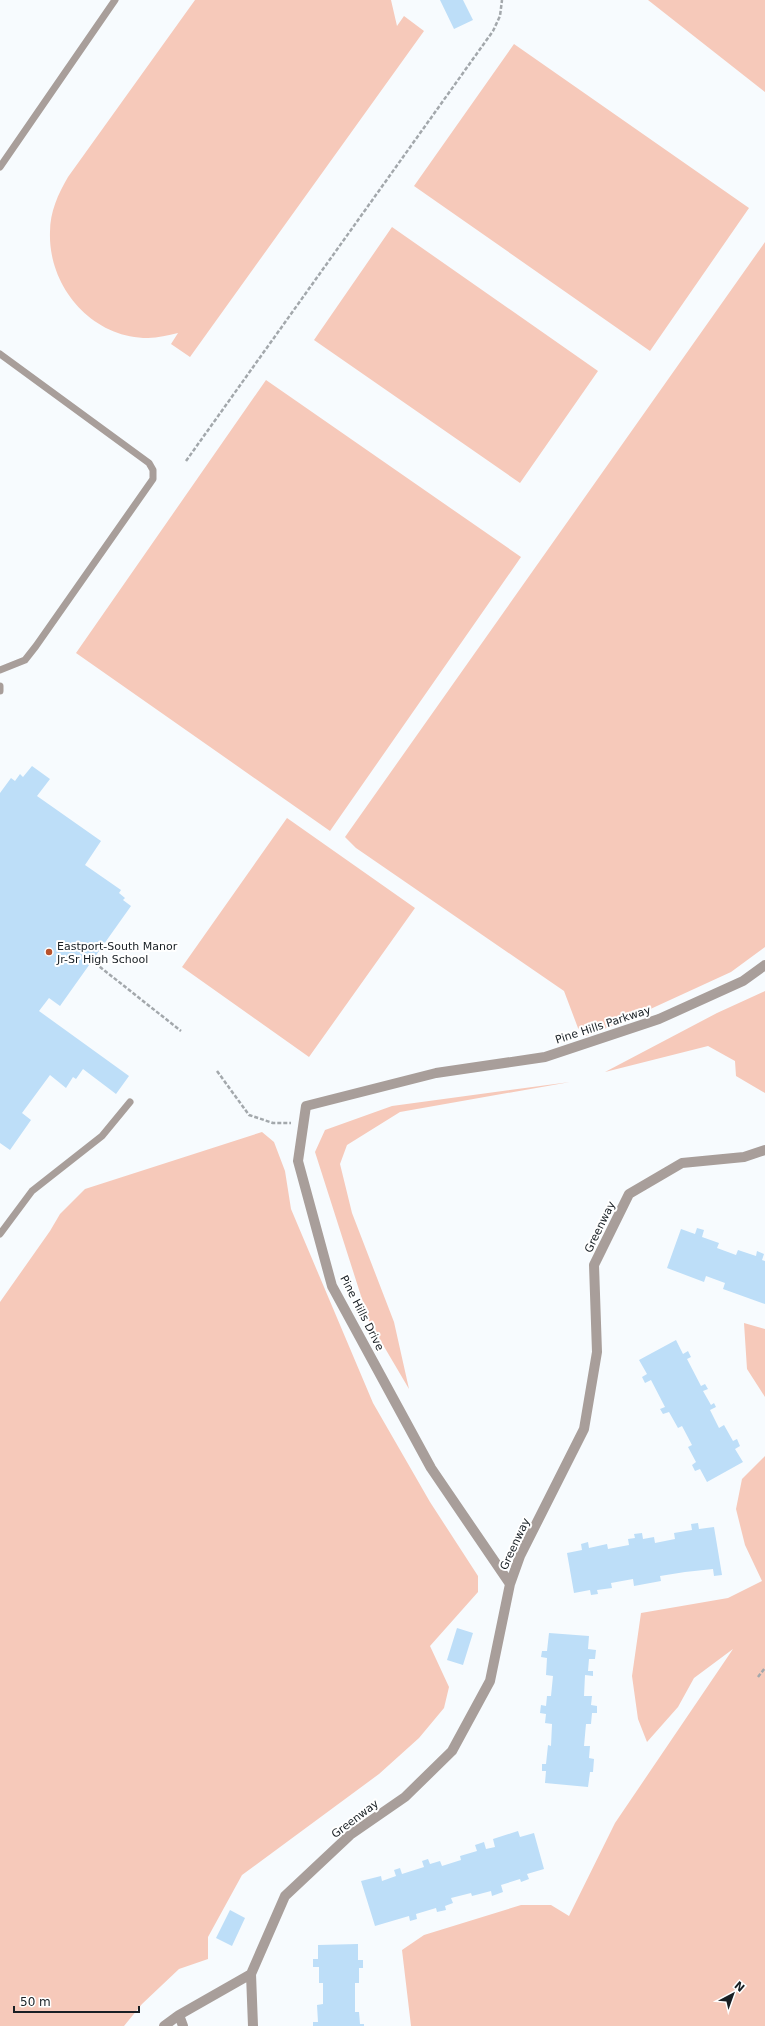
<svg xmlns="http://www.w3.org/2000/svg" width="765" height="2026" viewBox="0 0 765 2026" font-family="'DejaVu Sans',sans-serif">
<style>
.green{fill:#f6c9ba}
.building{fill:#bddef8}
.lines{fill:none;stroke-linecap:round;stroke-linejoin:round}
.path{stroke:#a3a8ac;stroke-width:2.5;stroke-dasharray:4 2;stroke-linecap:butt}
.service{stroke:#a89e9a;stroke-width:7}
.minor{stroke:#a89e9a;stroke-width:10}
.poi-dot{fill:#b9522c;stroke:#fff;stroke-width:1.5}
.labels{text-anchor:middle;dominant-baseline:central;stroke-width:4;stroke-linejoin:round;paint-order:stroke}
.poi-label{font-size:11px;fill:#181f24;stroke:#fff;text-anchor:start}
.street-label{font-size:11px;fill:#181f24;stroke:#fff}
</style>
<rect width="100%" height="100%" fill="#f7fbfe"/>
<path class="green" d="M195,0H391L397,26L404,16L424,31L190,357L171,344L178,333C168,335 158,338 148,338C91,338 48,286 50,232C50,212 58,194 68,177Z
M648,0H765V92Z
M514,44L749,208L650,351L414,186Z
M392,227L598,371L520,483L314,340Z
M765,242V947L731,972L633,1017L587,1036L578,1028L564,991L356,848L345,837Z
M266,380L521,557L330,831L76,653Z
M287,818L415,908L309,1057L182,967Z
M765,991V1093L736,1076L735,1061L708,1046L605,1072L717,1013Z
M570,1082L400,1112L347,1145L340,1164L352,1213L394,1322L409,1389L369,1321L315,1152L325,1130L392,1106Z
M262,1132L274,1142L285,1171L291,1209L373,1403L430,1502L478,1576V1592L430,1646L449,1687L444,1708L419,1738L379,1774L242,1875L208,1937V1959L179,1969L142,2004L124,2026H0V1302L50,1231L60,1214L85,1189Z
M744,1323L765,1329V1397L747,1369Z
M765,1456V2026H411L402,1950L424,1935L521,1905H551L569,1916L615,1823L733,1649L694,1678L678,1707L647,1742L638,1719L632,1676L641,1613L728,1598L762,1581L745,1545L736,1509L742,1479Z"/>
<path class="building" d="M440,0H463L473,20L454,29Z
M32,766L50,779L37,796L101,841L85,865L121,890L119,893L125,898L123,900L131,906L60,1006L49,998L39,1011L129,1076L116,1094L83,1069L76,1079L73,1077L66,1088L50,1075L22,1113L31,1120L10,1150L0,1143V793L11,778L15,781L20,774L23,777Z
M697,1228L704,1230L702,1237L719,1243L717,1248L736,1255L738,1250L756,1256L757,1251L764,1254L762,1260L765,1261V1304L723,1289L725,1283L706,1276L704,1282L667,1268L681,1229L695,1234Z
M676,1340L683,1354L688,1351L691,1357L687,1359L701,1386L705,1384L708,1389L703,1391L711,1405L714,1403L716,1407L710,1410L719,1428L724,1425L733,1441L737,1439L740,1446L735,1449L743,1462L707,1482L700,1469L695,1471L692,1465L696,1462L688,1447L692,1445L682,1426L678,1428L669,1412L663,1414L660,1409L665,1407L651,1380L645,1383L642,1377L647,1374L639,1360Z
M698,1523L699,1529L714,1527L722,1575L714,1576L713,1569L685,1572L660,1576L661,1581L634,1586L633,1579L611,1583L612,1588L597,1590L598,1594L591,1595L590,1590L574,1593L567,1553L582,1550L581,1544L588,1542L589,1548L607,1544L608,1549L629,1545L628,1539L635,1538L634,1534L642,1533L643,1539L654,1537L655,1543L675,1539L674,1533L692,1530L691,1524Z
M457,1628L473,1633L463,1665L447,1660Z
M549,1633L589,1636L588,1649L596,1650L595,1659H589L588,1671H593V1676L585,1675L584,1696H592L591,1705L597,1706V1713H592L591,1724H586L584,1746H590L589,1758L594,1759L593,1772H590L588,1787L545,1783L546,1771H542V1764H546L548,1745L551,1746L552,1724L545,1723L546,1714L540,1713L541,1705L546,1706L547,1696H551L553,1676L546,1675L547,1658L541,1657L542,1651H547Z
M518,1831L520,1837L534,1833L544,1869L527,1874L529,1879L521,1882L520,1879L501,1885L503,1892L492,1896L491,1891L472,1896L471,1893L451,1898L453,1903L445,1906L446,1910L437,1912L436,1908L416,1914L417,1919L410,1921L409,1916L375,1926L361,1881L381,1876L382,1881L396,1876L394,1870L400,1868L402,1874L424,1867L422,1861L428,1859L430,1864L440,1861L442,1866L461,1860L460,1856L477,1851L475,1845L484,1842L486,1849L495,1847L493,1839Z
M230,1910L245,1918L232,1946L216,1938Z
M358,1944V1960H363V1968H359V1983H355V2012H359L360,2024H364V2026H313V2022H318L317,2005L323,2004V1983H319V1967H313V1959H318V1945Z"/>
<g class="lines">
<path class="path" d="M186,461L493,31L500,16L502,0
M95,963L181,1031
M217,1071L249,1115L273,1123H291
M758,1677L765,1668"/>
<path class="service" d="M0,167L115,0
M0,354L149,463L153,470V479L36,646L25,660L0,670
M0,686V691
M0,1234L32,1191L102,1136L130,1102"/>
<path class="minor" d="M510,1584L431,1468L332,1286L298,1161L306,1106L436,1073L545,1057L659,1019L743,981L765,965
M164,2026L179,2015
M183,2026L179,2015L251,1974
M253,2026L251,1974L285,1896L350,1835L405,1797L452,1751L490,1681L510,1584L520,1556L584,1429L597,1352L594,1265L629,1194L682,1163L744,1157L765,1150"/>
</g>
<circle class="poi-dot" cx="49" cy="952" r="4"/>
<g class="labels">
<g class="poi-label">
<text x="57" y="946">Eastport-South Manor<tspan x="57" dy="13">Jr-Sr High School</tspan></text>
</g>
<g class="street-label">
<text transform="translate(603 1025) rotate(-18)">Pine Hills Parkway</text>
<text transform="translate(600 1227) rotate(-64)">Greenway</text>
<text transform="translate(362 1313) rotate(63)">Pine Hills Drive</text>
<text transform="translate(515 1544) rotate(-65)">Greenway</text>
<text transform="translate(355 1819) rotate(-37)">Greenway</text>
</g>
</g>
<g transform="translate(733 1994) rotate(41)" stroke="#ffffff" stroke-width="3" paint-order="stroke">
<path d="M0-3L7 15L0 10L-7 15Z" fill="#181f24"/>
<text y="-6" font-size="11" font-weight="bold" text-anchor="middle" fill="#181f24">N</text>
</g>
<path d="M14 2006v6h125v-6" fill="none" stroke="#181f24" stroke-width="2"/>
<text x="20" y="2006" font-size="12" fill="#181f24" stroke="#ffffff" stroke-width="3" paint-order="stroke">50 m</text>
</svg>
